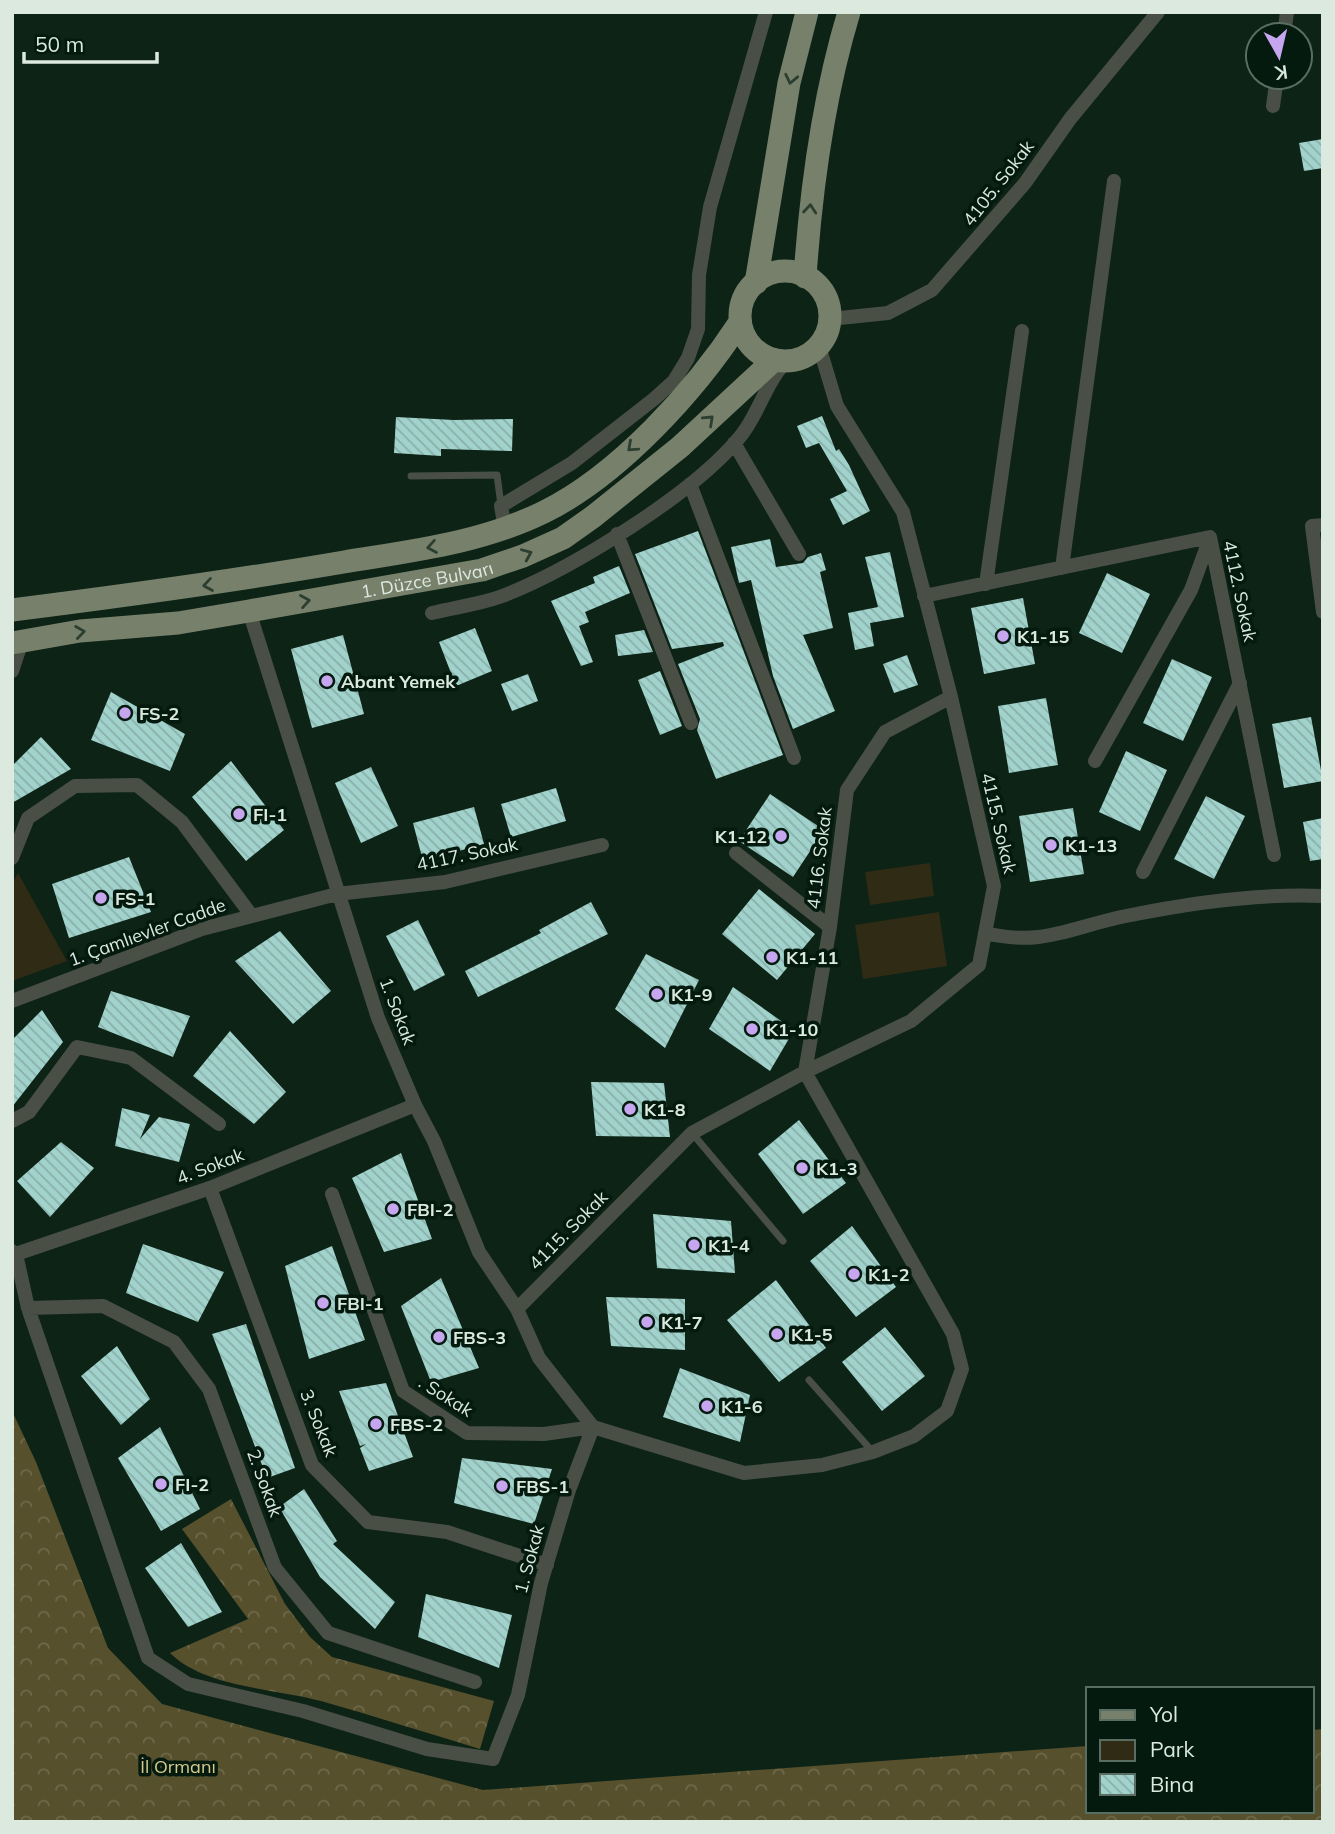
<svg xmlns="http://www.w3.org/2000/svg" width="1335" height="1834" viewBox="0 0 1335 1834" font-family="Mulish,sans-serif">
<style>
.green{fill:#302b14}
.forest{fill:url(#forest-crowns)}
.building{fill:url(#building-back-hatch)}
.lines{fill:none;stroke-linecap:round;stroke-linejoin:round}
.lane{stroke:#4a4f45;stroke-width:7}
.street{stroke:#4a4f45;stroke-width:14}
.primary{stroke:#77806b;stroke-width:23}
.oneway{stroke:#2c3e2f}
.poi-dot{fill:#c7a6f0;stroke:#041a0e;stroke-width:2.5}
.labels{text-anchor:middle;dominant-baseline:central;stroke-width:7;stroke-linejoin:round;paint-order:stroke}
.street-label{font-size:18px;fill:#dbe9df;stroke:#041a0e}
.poi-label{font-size:18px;font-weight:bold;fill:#dbe9df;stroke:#041a0e;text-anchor:start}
.park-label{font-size:18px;fill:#d7cb8c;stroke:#041a0e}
</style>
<defs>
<pattern id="forest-crowns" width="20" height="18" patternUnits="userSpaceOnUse" patternTransform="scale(1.75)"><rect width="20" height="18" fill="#57502d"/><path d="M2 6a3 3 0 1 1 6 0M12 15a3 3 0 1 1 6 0" fill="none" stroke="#6f694b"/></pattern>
<pattern id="building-back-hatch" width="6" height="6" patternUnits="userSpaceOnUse" patternTransform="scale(1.75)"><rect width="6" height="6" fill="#a1d2cc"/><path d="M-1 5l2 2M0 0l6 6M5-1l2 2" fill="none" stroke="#89afaa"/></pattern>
</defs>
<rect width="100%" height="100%" fill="#0c2316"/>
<path class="green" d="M930,863L934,896L870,905L865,872Z
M18,873L67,961L12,981V884Z
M939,912L947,966L863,979L855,925Z"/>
<path class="forest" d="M12,1411L36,1462L108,1648L162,1704L483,1790L1088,1746V1811H1312V1730L1323,1729V1822H12Z
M231,1499L285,1604L310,1637L332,1657L494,1701L480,1749C427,1733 374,1716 321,1701C273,1688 206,1688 170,1653L248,1619L182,1529Z"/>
<path class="building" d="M1323,139V168L1304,171L1299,143Z
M822,416L836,451L839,449L849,465L870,511L843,525L830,499L847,491L819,443L806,448L797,426Z
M396,417L454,420L513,419L512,451L441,449V456L394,453Z
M698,531L783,755L716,779L697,730L700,719L678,664L724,646L723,642L672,649L635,554Z
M770,539L776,567L803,563L808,557L821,553L826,570L820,572L833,628L803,635L835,711L793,729L773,676L751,580L739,583L731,547Z
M890,552L904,617L870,623L874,646L855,650L848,613L878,607L865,557Z
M619,566L630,593L585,612L589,622L579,626L593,662L581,666L551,601L595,583L593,577Z
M1107,573L1150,594L1122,653L1079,633Z
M1023,598L1035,664L984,674L971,608Z
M475,628L492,671L456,686L439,642Z
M644,630L653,652L618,656L615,635Z
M343,635L364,714L312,728L291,649Z
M907,655L918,685L894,693L883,664Z
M1172,659L1212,677L1183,741L1143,723Z
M660,671L682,726L660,735L638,680Z
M528,674L538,701L512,711L501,684Z
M111,692L185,734L170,771L91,740Z
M1046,698L1058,765L1009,773L998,706Z
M1311,717L1323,781L1284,788L1272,724Z
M41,737L71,769L12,803V766Z
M1126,751L1167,770L1140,831L1099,812Z
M231,761L284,830L246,861L192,797Z
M371,767L398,826L361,843L335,783Z
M556,788L566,821L511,837L501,804Z
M770,794L824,830L793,877L739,841Z
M1206,796L1245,816L1214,879L1174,859Z
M474,807L484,844L423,861L413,823Z
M1073,808L1084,874L1030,882L1019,816Z
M1323,818V859L1310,861L1303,822Z
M129,857L151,912L69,938L52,884Z
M759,889L815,934L777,980L722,934Z
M591,902L608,934L478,997L465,971L541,933L539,930Z
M418,920L445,975L414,991L386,936Z
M280,931L331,991L293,1024L235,961Z
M646,954L699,980L665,1048L615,1009Z
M733,987L794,1030L770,1071L709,1029Z
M111,991L190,1016L173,1057L98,1027Z
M42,1010L63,1042L12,1107V1040Z
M230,1031L286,1092L254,1124L193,1076Z
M591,1082L664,1083L670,1137L596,1136Z
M122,1108L150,1115L140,1139L159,1117L190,1124L179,1162L115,1146Z
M799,1120L846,1183L803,1214L758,1154Z
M61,1142L94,1168L50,1217L17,1181Z
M401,1153L432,1239L384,1252L352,1178Z
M653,1214L731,1221L735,1273L657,1268Z
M852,1226L896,1287L856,1317L810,1261Z
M143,1244L224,1272L198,1322L126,1293Z
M332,1246L365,1340L309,1359L285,1266Z
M441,1278L479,1368L431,1382L401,1306Z
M776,1280L826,1348L779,1382L727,1320Z
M606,1297L685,1299V1350L611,1346Z
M246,1324L295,1468L267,1478L212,1334Z
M885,1327L925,1376L882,1411L842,1362Z
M117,1346L150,1399L121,1425L81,1376Z
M680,1368L750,1395L740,1442L663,1417Z
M386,1383L413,1457L369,1471L360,1448L366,1444L360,1446L339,1391Z
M160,1427L200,1509L161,1531L118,1458Z
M462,1458L552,1469L534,1524L454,1503Z
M304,1489L337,1541L333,1544L395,1602L375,1629L320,1577L279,1507Z
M181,1543L222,1612L188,1627L145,1568Z
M426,1594L512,1615L499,1668L418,1637Z"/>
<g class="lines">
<path class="lane" d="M411,476L497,475L501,505
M692,1133L783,1241
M809,1380L872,1451"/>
<path class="street" d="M1284,35L1287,12
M1273,106L1277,77
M830,319L888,313L932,290L1025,183L1070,119L1158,12
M734,443L799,554
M690,484L794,758
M1323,525L1312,526L1323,612
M505,529L501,506L572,463L654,399L674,381L688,358L698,329L699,275L710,207L766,12
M617,534L691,723
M1062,568L1114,181
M986,584L1022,331
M924,596L1210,537L1274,855
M432,613C456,607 482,604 505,595C573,568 693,494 739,438C759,415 765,382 787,361
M12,671L22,641
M1095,761L1191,590L1210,538
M736,853L830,927
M12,858L28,818L75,786L137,785L182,822L252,916
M1143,872L1240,683
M985,933C1043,947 1071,927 1126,916C1189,903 1258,893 1323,896
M12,1001L202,929L337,894L445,882L602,845
M12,1121L29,1112L77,1047L131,1058L219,1124
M210,1188L312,1465L368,1522L447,1532L547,1565
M332,1194L403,1391L467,1433L544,1434L593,1427L744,1473L822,1465L873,1452L914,1436L947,1411L962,1369L953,1334L805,1072L830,927L847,790L885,732L951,697
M12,1251L16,1254L28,1308L148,1658L188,1684L303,1711L427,1749L493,1759L518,1695L541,1583L569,1490L593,1427L539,1358L517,1309L479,1252L434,1141L415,1105L378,1018L249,611
M16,1254L210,1188L415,1105
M28,1308L103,1306L174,1342L209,1389L275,1568L328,1633L475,1682
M517,1309L692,1133L805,1072L911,1021L979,965L994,886L951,697L903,512L837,406L819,346"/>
<g class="primary">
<circle cx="785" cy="316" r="45"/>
<path d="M805,277C811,188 823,98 849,12"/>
<path d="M756,283L789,83L807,12"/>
<path d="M12,610C123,596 233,581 344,562C411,551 481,543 544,512C619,475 695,391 740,322"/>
<path id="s1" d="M12,643L80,631L178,623L249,611L482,570L523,556L563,538L594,516L680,447L774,360"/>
</g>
</g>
<defs><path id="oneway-chevron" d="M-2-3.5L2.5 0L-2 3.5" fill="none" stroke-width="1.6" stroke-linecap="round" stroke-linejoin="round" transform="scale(1.75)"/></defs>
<g class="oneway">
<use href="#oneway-chevron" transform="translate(791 79) rotate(102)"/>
<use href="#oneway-chevron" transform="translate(810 209) rotate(-85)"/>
<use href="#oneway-chevron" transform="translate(709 420) rotate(-43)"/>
<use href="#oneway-chevron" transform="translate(632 447) rotate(138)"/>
<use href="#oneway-chevron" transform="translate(432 547) rotate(170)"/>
<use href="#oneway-chevron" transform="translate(527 554) rotate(-23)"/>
<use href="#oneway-chevron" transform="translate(208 585) rotate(171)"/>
<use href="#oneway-chevron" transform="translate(305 601) rotate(-10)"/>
<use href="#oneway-chevron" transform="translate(80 632) rotate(-8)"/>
</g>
<g class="poi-dot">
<circle cx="1003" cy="636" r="7"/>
<circle cx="327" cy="681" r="7"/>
<circle cx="125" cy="713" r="7"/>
<circle cx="239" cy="814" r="7"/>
<circle cx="781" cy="836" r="7"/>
<circle cx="1051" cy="845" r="7"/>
<circle cx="101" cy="898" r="7"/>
<circle cx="772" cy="957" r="7"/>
<circle cx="657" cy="994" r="7"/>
<circle cx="752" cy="1029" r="7"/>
<circle cx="630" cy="1109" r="7"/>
<circle cx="802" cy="1168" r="7"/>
<circle cx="393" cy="1209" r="7"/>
<circle cx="694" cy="1245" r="7"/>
<circle cx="854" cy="1274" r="7"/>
<circle cx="323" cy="1303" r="7"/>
<circle cx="647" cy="1322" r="7"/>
<circle cx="777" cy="1334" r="7"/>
<circle cx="439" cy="1337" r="7"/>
<circle cx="707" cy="1406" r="7"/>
<circle cx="376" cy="1424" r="7"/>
<circle cx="161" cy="1484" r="7"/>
<circle cx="502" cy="1486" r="7"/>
</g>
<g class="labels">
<g class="street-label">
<text transform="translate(998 183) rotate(-52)">4105. Sokak</text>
<text stroke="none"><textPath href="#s1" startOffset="420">1. Düzce Bulvarı</textPath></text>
<text transform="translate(1240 591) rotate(78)">4112. Sokak</text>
<text transform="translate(999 823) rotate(77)">4115. Sokak</text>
<text transform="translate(467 854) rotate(-12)">4117. Sokak</text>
<text transform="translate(819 858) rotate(-83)">4116. Sokak</text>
<text transform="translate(147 932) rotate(-20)">1. Çamlıevler Cadde</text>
<text transform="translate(398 1011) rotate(69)">1. Sokak</text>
<text transform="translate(210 1166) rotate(-21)">4. Sokak</text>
<text transform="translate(568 1230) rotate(-45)">4115. Sokak</text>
<text transform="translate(446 1396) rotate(32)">. Sokak</text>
<text transform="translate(319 1423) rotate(68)">3. Sokak</text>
<text transform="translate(265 1483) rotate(70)">2. Sokak</text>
<text transform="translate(529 1559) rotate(-75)">1. Sokak</text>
</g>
<g class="poi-label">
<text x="1017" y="636">K1-15</text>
<text x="341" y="681">Abant Yemek</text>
<text x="139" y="713">FS-2</text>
<text x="253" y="814">FI-1</text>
<text x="767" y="836" text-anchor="end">K1-12</text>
<text x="1065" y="845">K1-13</text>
<text x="115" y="898">FS-1</text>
<text x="786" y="957">K1-11</text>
<text x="671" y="994">K1-9</text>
<text x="766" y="1029">K1-10</text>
<text x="644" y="1109">K1-8</text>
<text x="816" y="1168">K1-3</text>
<text x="407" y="1209">FBI-2</text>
<text x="708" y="1245">K1-4</text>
<text x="868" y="1274">K1-2</text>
<text x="337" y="1303">FBI-1</text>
<text x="661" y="1322">K1-7</text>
<text x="791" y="1334">K1-5</text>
<text x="453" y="1337">FBS-3</text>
<text x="721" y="1406">K1-6</text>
<text x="390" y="1424">FBS-2</text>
<text x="175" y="1484">FI-2</text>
<text x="516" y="1486">FBS-1</text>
</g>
<g class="park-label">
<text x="178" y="1766">İl Ormanı</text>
</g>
</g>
<rect width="1335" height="1834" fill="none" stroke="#dbe9df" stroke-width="28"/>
<rect x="1086" y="1687" width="228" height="126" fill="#041a0e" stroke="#5a6d62" stroke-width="2"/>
<rect x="1100" y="1710" width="35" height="10" fill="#77806b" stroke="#5a6d62" stroke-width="2"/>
<text x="1150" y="1722" font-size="21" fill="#dbe9df">Yol</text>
<rect x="1100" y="1740" width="35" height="21" fill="#302b14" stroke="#5a6d62" stroke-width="2"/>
<text x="1150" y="1757" font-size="21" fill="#dbe9df">Park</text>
<rect x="1100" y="1774" width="35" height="21" fill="url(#building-back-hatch)" stroke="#5a6d62" stroke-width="2"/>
<text x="1150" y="1792" font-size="21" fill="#dbe9df">Bina</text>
<g transform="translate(1279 56) rotate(172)"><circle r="33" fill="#041a0e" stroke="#5a6d62" stroke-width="2"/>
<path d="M0-5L12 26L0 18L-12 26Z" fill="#c7a6f0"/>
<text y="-10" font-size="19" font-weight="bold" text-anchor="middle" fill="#dbe9df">K</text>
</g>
<path d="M24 52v10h133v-10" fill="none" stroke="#dbe9df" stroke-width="3.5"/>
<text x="35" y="52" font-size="21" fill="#dbe9df" stroke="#041a0e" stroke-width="5" paint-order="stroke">50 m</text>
</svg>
